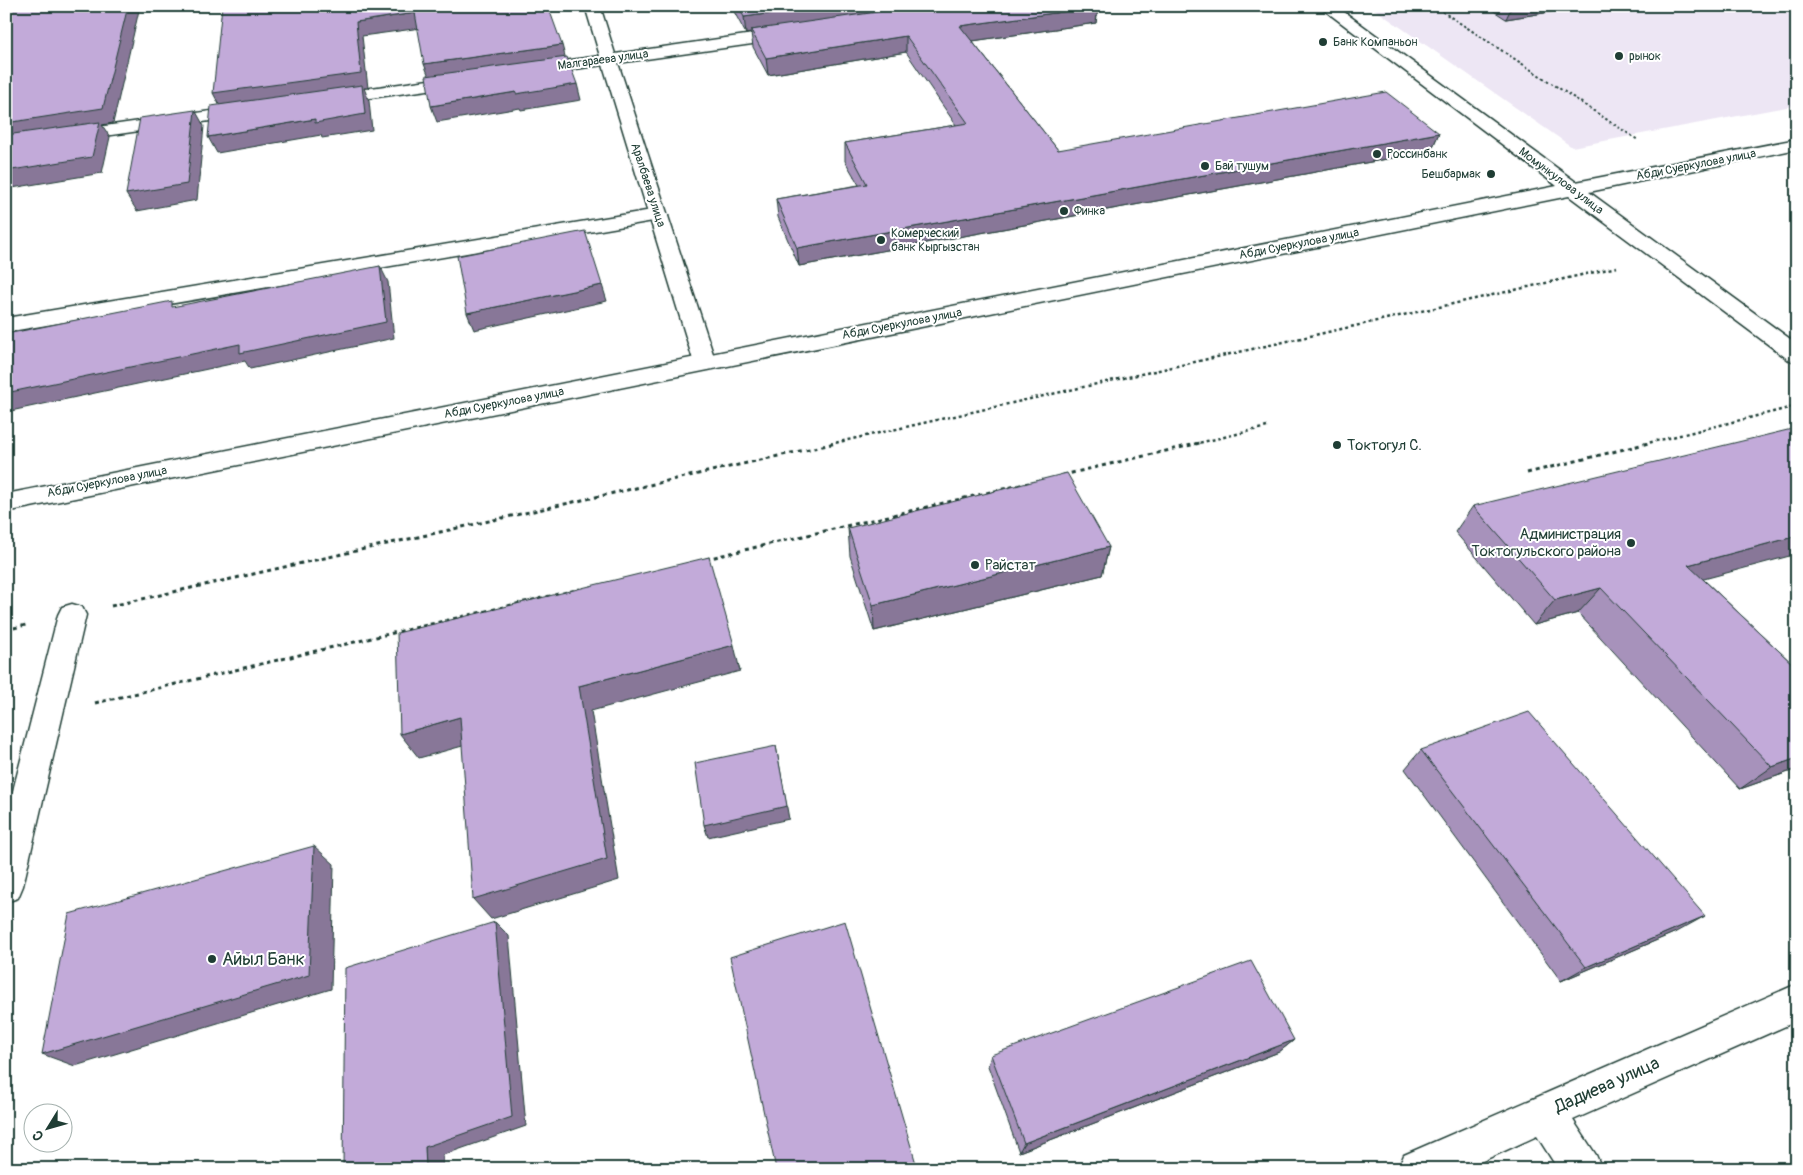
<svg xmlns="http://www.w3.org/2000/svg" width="1803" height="1175" viewBox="0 0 1803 1175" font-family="Pangolin,sans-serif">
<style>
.built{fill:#ede6f4}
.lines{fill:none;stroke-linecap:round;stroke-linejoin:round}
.service-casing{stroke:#1f3d34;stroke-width:3}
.minor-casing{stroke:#1f3d34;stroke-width:3}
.tertiary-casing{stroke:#1f3d34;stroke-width:3}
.path-far2{stroke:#1f3d34;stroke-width:2;stroke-dasharray:2.5 2.5;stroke-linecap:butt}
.path-far1{stroke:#1f3d34;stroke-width:2.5;stroke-dasharray:3 3;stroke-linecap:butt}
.path{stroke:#1f3d34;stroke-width:3;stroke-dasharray:4 4;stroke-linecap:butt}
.service{fill:#fff;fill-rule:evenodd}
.minor{fill:#fff;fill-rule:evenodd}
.tertiary{fill:#fff;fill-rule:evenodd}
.wall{fill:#a792bb;stroke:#1f3d34}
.shaded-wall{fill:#887798;stroke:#1f3d34}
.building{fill:#c2aad9;stroke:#1f3d34}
.poi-dot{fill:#1f3d34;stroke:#fff;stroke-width:2}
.labels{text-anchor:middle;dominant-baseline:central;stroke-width:4;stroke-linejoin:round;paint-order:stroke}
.far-poi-label{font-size:12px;fill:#1f3d34;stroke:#fff;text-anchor:start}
.far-street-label{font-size:12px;fill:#1f3d34;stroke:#fff}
.poi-label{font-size:15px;fill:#1f3d34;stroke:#fff;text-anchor:start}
.near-poi-label{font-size:18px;fill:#1f3d34;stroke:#fff;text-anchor:start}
.near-street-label{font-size:18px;fill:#1f3d34;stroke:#fff}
</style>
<rect width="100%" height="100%" fill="#fff"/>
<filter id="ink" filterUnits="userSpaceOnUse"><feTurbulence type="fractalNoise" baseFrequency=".02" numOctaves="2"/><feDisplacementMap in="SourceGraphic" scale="10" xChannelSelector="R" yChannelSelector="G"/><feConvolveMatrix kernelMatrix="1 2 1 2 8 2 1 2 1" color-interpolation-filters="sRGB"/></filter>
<g filter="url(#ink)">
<path class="built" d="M1370,6H1797V105L1572,147Z"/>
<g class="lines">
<defs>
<path id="service" d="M658,209L665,211L668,215L665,219L6,332V318Z
M72,604L82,607L86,615L23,886L18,898L6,902V818L58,615L62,607Z"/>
<path id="minor" d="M585,6H600L615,54L788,29L796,34L788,39L618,63L716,363L713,368L705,370L697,368L694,363L603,65L534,75L526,70L534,65L600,56Z
M464,75L470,76L472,80L470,84L328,104L322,103L320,99L322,95L328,94Z
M246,106L252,107L255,111L252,115L6,150V140Z
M1797,984V1021L1573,1120L1596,1155L1602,1169H1558L1537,1136L1465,1169H1398L1404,1155Z"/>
<path id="tertiary" d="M1319,6H1336L1576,182L1797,139V149L1589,192L1797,344V362L1789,360L1569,196L6,512V494L1557,186Z"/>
</defs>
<use href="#service" class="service-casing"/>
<use href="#minor" class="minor-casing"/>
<use href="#tertiary" class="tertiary-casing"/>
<path class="path-far2" d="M1434,6L1638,140"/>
<path class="path-far1" d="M830,444L1617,267
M1194,444L1267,427
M1644,444L1797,406"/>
<path class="path" d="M1527,473L1649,443
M1063,475L1200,443
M706,559L1033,482
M111,606L836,443
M6,630L26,625
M95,703L580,589"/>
<use href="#service" class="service"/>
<use href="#minor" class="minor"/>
<use href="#tertiary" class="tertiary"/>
</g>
<path class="wall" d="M731,6H1098L1096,23L972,41L1058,150L1439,133L1431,151L799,266L778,217L776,199L859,185L845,161V143L956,125L906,52L768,75L753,47L751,33L746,34Z
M1486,6H1588L1506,19Z
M1473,506L1703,579L1797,668V769L1740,789L1578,613L1534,625L1455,532Z
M848,528L1109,547L1102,575L874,631L850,556Z
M1421,750L1676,932L1561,981L1405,769Z
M1294,1040L1279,1052L1019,1152L988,1066L991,1055Z"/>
<path class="shaded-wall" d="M128,6H140L113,123L102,125L110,137L102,173L6,189V123Z
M547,6H572L548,10Z
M826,6H944L751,30V33L746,34L744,17Z
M1512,6H1588L1506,19Z
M1098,7L1096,23L959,43L960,26Z
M415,13L421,28L362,36L368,88H364L369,101L372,130L322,138L321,135L217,153L208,137L315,119L365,114L221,108L213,93L356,22Z
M906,36V52L768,75L766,58Z
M562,45L566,60L430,79L424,64Z
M577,84L581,100L521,110L520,108L437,122L431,106L516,92Z
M195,110L204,126L197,200L137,211L126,194Z
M1439,133L1431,151L799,266L797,248Z
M380,266L388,282L394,338L250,369L245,361L6,412V393Z
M602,285L607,301L474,330L467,313Z
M1797,536V554L1663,590L1688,565Z
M1109,547L1102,575L874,631L873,605Z
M1601,588L1578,613L1534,625L1555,600Z
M734,645L740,671L591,711L619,880L491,919L473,899L579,686Z
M460,717L477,742L419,758L400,734Z
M776,746L789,819L708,837L704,825Z
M1797,758V769L1740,789L1772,767Z
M314,846L334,864L331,989L75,1066L42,1054Z
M1705,916L1676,932L1561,981L1586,967Z
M495,922L509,936L526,1126L443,1155V1169H426L425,1147Z
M1294,1040L1279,1052L1019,1152L1024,1143Z"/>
<path class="building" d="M6,6H128L103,108L6,123Z
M222,6H548L562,45L424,64L415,13L356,22L361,73L213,93Z
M738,6H826L744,17Z
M919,6L1098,7L960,26L1058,150L1386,92L1439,133L797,248L776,199L867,184L845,143L968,123L906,36L766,58L751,30Z
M567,57L577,84L516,94V92L431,106L426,76Z
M362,85L365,114L315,123V119L208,137L211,106Z
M195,110L187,184L126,194L140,118Z
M100,122L92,157L6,171V135Z
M585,231L602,285L467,313L457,256Z
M380,266L386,322L240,353V344L6,393V334L172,301V307Z
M1796,428L1797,429V536L1688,565L1797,668V758L1772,767L1601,588L1555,600L1473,506Z
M1067,473L1109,547L873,605L848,528Z
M709,557L734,645L579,686L607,859L473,899L460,717L400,734L397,633Z
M1529,712L1705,916L1586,967L1421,750Z
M776,746L787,806L704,825L695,763Z
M314,846L309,975L42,1054L69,914Z
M845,921L917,1167L912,1169H776L730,957Z
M495,922L512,1117L425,1147L426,1169H343L345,968Z
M1251,961L1294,1040L1024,1143L991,1055Z"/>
</g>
<g class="poi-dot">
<circle cx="1323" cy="42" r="5"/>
<circle cx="1619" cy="56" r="5"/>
<circle cx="1377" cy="154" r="5"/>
<circle cx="1205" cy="166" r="5"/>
<circle cx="1491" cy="174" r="5"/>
<circle cx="1064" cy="211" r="5"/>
<circle cx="881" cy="240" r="5"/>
<circle cx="1337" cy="445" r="5"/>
<circle cx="1631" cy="543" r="5"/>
<circle cx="975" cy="565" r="5"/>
<circle cx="212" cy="959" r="5"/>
</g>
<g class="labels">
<g class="far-poi-label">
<text x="1333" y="42">Банк Компаньон</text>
<text x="1629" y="56">рынок</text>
<text x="1387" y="154">Россинбанк</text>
<text x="1215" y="166">Бай тушум</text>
<text x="1481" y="174" text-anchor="end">Бешбармак</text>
<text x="1074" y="211">Финка</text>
<text x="891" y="233">Комерческий<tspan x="891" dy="14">банк Кыргызстан</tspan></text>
</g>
<g class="far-street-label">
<text transform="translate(603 60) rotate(-8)">Малгараева улица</text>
<text transform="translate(1696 165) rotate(-11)">Абди Суеркулова улица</text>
<text transform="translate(1561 181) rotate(37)">Момункулова улица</text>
<text transform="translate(648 185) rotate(72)">Аралбаева улица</text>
<text transform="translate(1299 244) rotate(-11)">Абди Суеркулова улица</text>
<text transform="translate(902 324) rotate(-11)">Абди Суеркулова улица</text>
<text transform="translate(504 403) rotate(-11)">Абди Суеркулова улица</text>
<text transform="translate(107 482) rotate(-11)">Абди Суеркулова улица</text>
</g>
<g class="poi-label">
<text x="1347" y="445">Токтогул С.</text>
<text x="1621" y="534" text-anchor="end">Администрация<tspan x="1621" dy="17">Токтогульского района</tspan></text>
<text x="985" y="565">Райстат</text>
</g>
<g class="near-poi-label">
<text x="222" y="959">Айыл Банк</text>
</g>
<g class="near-street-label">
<text transform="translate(1607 1085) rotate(-24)">Дадиева улица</text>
</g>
</g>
<rect width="1803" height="1175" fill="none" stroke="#fff" stroke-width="25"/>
<rect x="12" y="12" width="1778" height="1150" fill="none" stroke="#1f3d34" stroke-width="2" filter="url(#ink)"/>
<g transform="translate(48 1128) rotate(233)"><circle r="24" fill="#ffffff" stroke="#a5b1ae"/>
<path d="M0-4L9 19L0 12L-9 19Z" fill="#1f3d34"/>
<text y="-8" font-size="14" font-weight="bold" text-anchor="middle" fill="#1f3d34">С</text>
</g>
</svg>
